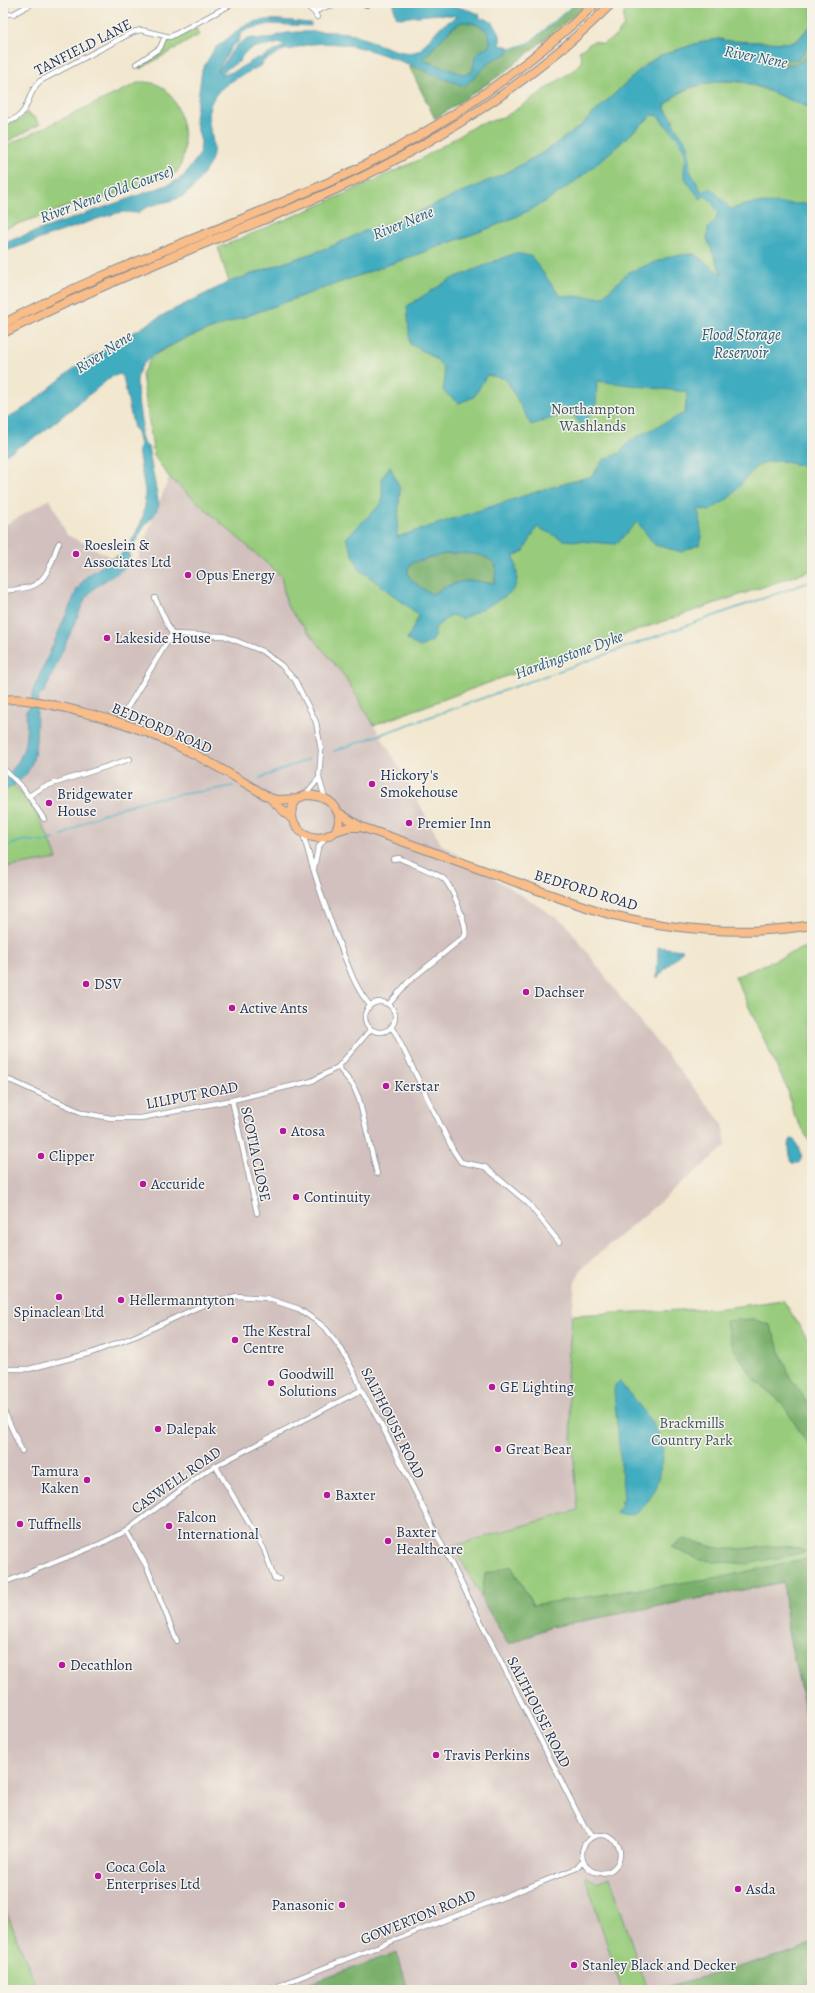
<svg xmlns="http://www.w3.org/2000/svg" width="815" height="1993" viewBox="0 0 815 1993" font-family="Alegreya,serif">
<style>
.industrial{fill:#d1c0bd}
.green{fill:#98cc7c;stroke:#5a7e6d}
.forest{fill:#7ab06c;stroke:#4a7065}
.water{fill:#41acc0;stroke:#2e6e8f;fill-rule:evenodd}
.lines{fill:none;stroke-linecap:round;stroke-linejoin:round}
.stream{stroke:#41acc0;stroke-width:1.5}
.street-casing{stroke:#868b96;stroke-width:6}
.highway-casing{stroke:#868b96;stroke-width:10}
.street{stroke:#fff;stroke-width:4.5}
.highway{stroke:#f8bd89;stroke-width:8}
.poi-dot{fill:#b5179e;stroke:#f7f3e8;stroke-width:1.5}
.labels{text-anchor:middle;dominant-baseline:central;stroke-width:3;stroke-linejoin:round;paint-order:stroke}
.street-label{font-size:15px;fill:#1b2f5e;stroke:#f7f3e8}
.park-label{font-size:15px;fill:#3a5666;stroke:#f7f3e8}
.poi-label{font-size:15px;fill:#1b2f5e;stroke:#f7f3e8;text-anchor:start}
.water-label{font-size:16px;font-style:italic;fill:#285b80;stroke:#f7f3e8}
</style>
<rect width="100%" height="100%" fill="#f7f3e8"/>
<filter id="ink" filterUnits="userSpaceOnUse"><feTurbulence type="fractalNoise" baseFrequency=".025" numOctaves="2"/><feDisplacementMap in="SourceGraphic" scale="8" xChannelSelector="R" yChannelSelector="G"/><feConvolveMatrix kernelMatrix="1 2 1 2 8 2 1 2 1" color-interpolation-filters="sRGB"/></filter>
<filter id="wash" filterUnits="userSpaceOnUse"><feTurbulence type="fractalNoise" baseFrequency=".012" numOctaves="4" result="noise"/><feDisplacementMap in="SourceGraphic" scale="16" xChannelSelector="R" yChannelSelector="G"/><feGaussianBlur stdDeviation="0.9" result="paint"/><feColorMatrix in="noise" values="0 0 0 0 0 0 0 0 0 0 0 0 0 0 0 0 0 1.4 0 .05"/><feComposite in="paint" operator="in"/></filter>
<g filter="url(#wash)">
<rect width="100%" height="100%" fill="#f2e7cf"/>
<path class="industrial" d="M169,477L281,576L287,606L346,678L404,775L441,844L566,924L625,1003L723,1124L726,1146L582,1268L575,1282L567,1375L578,1510L454,1546L508,1644L550,1627L784,1582L788,1631L812,1741V1942L795,1951L655,1990H647L611,1879L597,1882L586,1877L622,1990L408,1989L396,1952L293,1990H3V868L57,859L42,825L22,794L5,779L3,782V526L50,499L67,535L134,568Z"/>
<path class="green" d="M631,3H812V24L796,41L791,43L726,41L720,39L704,41L659,56L644,66L579,127L544,152L508,172L393,223L367,230L330,247L229,282L218,248L320,205L421,159L478,124L499,119L511,113L575,69L582,60L579,51L594,41L603,44L616,36L624,25C623,15 623,10 631,3Z
M196,28L199,35L140,69L138,66L159,55L169,41Z
M720,81L745,82L812,108V570L545,662L374,725L346,678L287,606L281,576L169,477L154,456L142,374L152,356L186,338L487,229C503,222 520,216 535,207C578,183 615,148 652,115H657L665,125L673,119L665,109V106C679,88 699,85 720,81Z
M140,82C150,82 158,83 166,90C184,107 191,155 176,173L102,199H90L3,229V147Z
M27,113L34,117L40,124L3,144V125L22,119Z
M13,785C34,804 48,833 57,859L3,868V793Z
M812,944V1146L793,1113L788,1091L735,977Z
M783,1300L812,1346V1741L788,1631L784,1582L550,1627L508,1644L453,1546L578,1510L567,1375L572,1315L724,1308Z
M585,1876L597,1882L610,1877L647,1990H622Z
M3,1904L38,1990H3Z"/>
<path class="forest" d="M576,3H589L505,72L435,119L408,64L410,60L462,80L481,66L508,50L529,43Z
M461,22C475,22 494,28 489,46C470,56 477,56 472,72L465,75L422,60L451,29Z
M812,42V53L799,64H784L762,60L765,58L784,60Z
M444,554C463,554 483,550 496,565L495,582C487,585 483,581 476,581C460,580 446,587 432,594C425,591 408,581 408,572C407,569 410,566 411,563Z
M753,1319L770,1325L790,1377L812,1409V1451L782,1403L754,1379L733,1347L725,1321Z
M684,1539C699,1542 715,1549 729,1549C752,1550 787,1540 806,1552L747,1564L700,1560L671,1547Z
M809,1558L812,1568V1741L788,1631L784,1582L550,1627L508,1644L481,1598L485,1574L511,1566L533,1605L727,1576Z
M812,1942V1983L787,1990H778L762,1985L735,1990H655L795,1951Z
M397,1952L408,1989L443,1988L479,1990H293Z"/>
<path class="water" d="M394,3C424,3 451,2 479,14L481,20L484,18C496,23 502,32 500,45L510,47L508,53L491,61L465,86C413,70 348,28 293,49C290,50 287,49 284,50C277,53 270,58 263,61L262,65C231,82 200,90 211,133C214,145 215,154 209,165C203,175 193,190 183,196C169,204 150,202 138,213L121,212L100,218L3,252V243L170,184L183,177L200,154L201,142L195,119L202,70L215,48C227,40 238,28 251,23C270,16 291,22 311,23V26L270,24L245,30L241,34L238,42L232,46L217,72C227,63 229,49 242,42C253,35 257,40 268,39C274,38 277,35 282,34C293,31 335,31 347,33C367,36 401,60 420,50L440,27L458,16L437,14L400,18L396,17V13L394,12ZM461,22C475,22 494,28 489,46C470,56 477,56 472,72L465,75L422,60L451,29ZM279,43H283L284,46L261,58H257L235,71L220,76L228,68L240,61C246,43 265,48 279,43Z
M812,24V42L799,59C789,61 768,56 762,60C783,66 796,70 812,53V108C786,101 761,83 734,81C724,80 714,82 704,84C689,87 675,93 665,106V109L673,119V124L688,144L690,171L702,192L711,188L731,209L753,203L812,204V468L781,461L766,462L756,467L729,498L709,511L698,509L702,537L700,544L682,552L655,545L637,522L616,544L564,540L537,527L524,551L514,556C516,566 519,577 515,587C510,597 473,613 462,619L451,615L436,627L433,641L420,647L407,640L419,615L359,569L346,538L382,503V478L390,466L400,489L397,537L542,490L592,476L603,460L620,453L630,440L685,413L687,392L597,381L596,407L582,426L571,412L531,425L506,379L487,375L474,397L459,403L443,391C450,361 433,357 410,344L407,306L449,280L515,253L531,256L560,296L602,297L629,272L671,256L694,254L722,275L707,239L708,228L716,220L718,212L710,199L704,196L700,199C696,191 684,182 684,173C684,165 688,153 683,146C676,134 665,126 657,115H652C619,144 581,181 543,203C525,213 506,221 487,229L186,338C130,365 133,367 142,426C139,432 142,444 148,447L159,505L153,517L145,525L129,552L130,556L127,561L129,563C116,578 96,581 85,599L48,684L44,692L38,697C35,719 40,755 27,773C21,781 11,786 3,793C3,775 13,772 20,758C27,744 27,727 26,711L29,709L34,688L77,590L86,577L117,556L120,557L123,551H126L141,523V520L144,514L143,512L145,507V491L138,450L140,446L137,432L134,429L123,377L120,374L111,377L39,435L3,456V420L26,407L78,365L165,314L229,282L330,247L367,230L393,223L508,172L544,152L579,127L644,66L659,56L704,41L720,39L726,41L791,43L797,41ZM444,554C462,554 483,550 496,565L495,582C488,585 484,582 477,581C461,579 446,586 432,594C425,590 408,581 408,572C407,569 410,566 411,563Z
M658,947L683,950L657,978Z
M791,1139L795,1140L802,1157L799,1163H792C790,1156 787,1146 791,1139Z
M619,1381C632,1398 657,1423 662,1444C664,1448 662,1454 662,1459C660,1481 646,1525 616,1513L622,1505L620,1501L624,1498L614,1391L615,1385Z"/>
<g class="lines">
<path class="stream" d="M508,50L529,43L576,3
M334,751L812,581
M260,778L309,759
M61,836C70,833 75,828 82,824C94,816 123,807 136,803C168,794 201,793 233,786
M3,848L24,840L45,842L54,839"/>
</g>
</g>
<g filter="url(#ink)">
<g class="lines">
<defs>
<path id="street" d="M303,3L314,12L317,17
M360,3L367,5
M314,12L328,6L352,3
M3,14H13L33,3
M5,14L6,3
M136,64L160,48L165,36
M3,122C32,119 24,95 40,81L133,32L141,30L170,37L234,3
M3,591C28,588 40,590 51,564C54,557 55,550 59,543
M155,598L172,634
M126,710L172,634L224,636L262,651L281,665L295,680L316,722L321,750L319,778L325,798
M3,768L23,788L44,819
M306,794L319,778
M29,796L43,787L130,759
M303,834C314,874 327,914 343,953C350,971 357,991 370,1005
M314,868L318,848L326,837
M365 1017a15 15 0 1 1 30 0a15 15 0 1 1-30 0Z
M389,1004L408,982L465,936C468,926 452,887 444,879C439,874 407,862 399,858L393,859
M391,1027L396,1034L453,1150L461,1162L485,1167L528,1203L559,1242
M338,1067L353,1085L359,1099L377,1174
M3,1079L12,1081L83,1113L111,1118H141L232,1100L312,1081L338,1067L371,1029
M232,1100L257,1213
M3,1369H29L91,1353L136,1336L196,1308L211,1302L237,1296L266,1298L299,1309L319,1323L327,1330L342,1350L356,1376L361,1390L381,1424L585,1828L592,1837
M3,1409L22,1451
M215,1465L264,1549L274,1578L279,1579
M126,1531L147,1567L177,1641
M3,1583L100,1544L126,1531L206,1471L361,1390
M582 1854a19 19 0 1 1 38 0a19 19 0 1 1-38 0Z
M268,1990L577,1868L583,1861"/>
<path id="highway" d="M3,324C115,263 238,226 353,171C441,128 524,70 596,3
M3,333C67,301 132,273 198,246C252,224 307,204 360,178C451,133 540,75 612,3
M3,700C23,697 47,704 66,708C80,712 94,715 108,719C166,735 219,767 270,798L277,800L297,799
M305,795C322,795 336,801 340,819L336,831C304,855 273,807 305,795Z
M270,798L292,819
M339,813L361,827C412,844 462,863 513,881C546,893 579,906 613,915C679,931 745,936 812,925
M336,831L349,827H360"/>
</defs>
<use href="#street" class="street-casing"/>
<use href="#highway" class="highway-casing"/>
<use href="#street" class="street"/>
<use href="#highway" class="highway"/>
</g>
</g>
<g class="poi-dot">
<circle cx="76" cy="554" r="4"/>
<circle cx="188" cy="575" r="4"/>
<circle cx="107" cy="638" r="4"/>
<circle cx="372" cy="784" r="4"/>
<circle cx="49" cy="803" r="4"/>
<circle cx="409" cy="823" r="4"/>
<circle cx="86" cy="984" r="4"/>
<circle cx="526" cy="992" r="4"/>
<circle cx="232" cy="1008" r="4"/>
<circle cx="386" cy="1086" r="4"/>
<circle cx="283" cy="1131" r="4"/>
<circle cx="41" cy="1156" r="4"/>
<circle cx="143" cy="1184" r="4"/>
<circle cx="296" cy="1197" r="4"/>
<circle cx="59" cy="1297" r="4"/>
<circle cx="121" cy="1300" r="4"/>
<circle cx="235" cy="1340" r="4"/>
<circle cx="271" cy="1383" r="4"/>
<circle cx="492" cy="1387" r="4"/>
<circle cx="158" cy="1429" r="4"/>
<circle cx="498" cy="1449" r="4"/>
<circle cx="87" cy="1480" r="4"/>
<circle cx="327" cy="1495" r="4"/>
<circle cx="20" cy="1524" r="4"/>
<circle cx="169" cy="1526" r="4"/>
<circle cx="388" cy="1541" r="4"/>
<circle cx="62" cy="1665" r="4"/>
<circle cx="436" cy="1755" r="4"/>
<circle cx="98" cy="1876" r="4"/>
<circle cx="738" cy="1889" r="4"/>
<circle cx="342" cy="1905" r="4"/>
<circle cx="574" cy="1965" r="4"/>
</g>
<g class="labels">
<g class="street-label">
<text transform="translate(83 47) rotate(-27)">TANFIELD LANE</text>
<text transform="translate(162 728) rotate(23)">BEDFORD ROAD</text>
<text transform="translate(586 890) rotate(17)">BEDFORD ROAD</text>
<text transform="translate(192 1095) rotate(-11)">LILIPUT ROAD</text>
<text transform="translate(256 1154) rotate(78)">SCOTIA CLOSE</text>
<text transform="translate(393 1423) rotate(63)">SALTHOUSE ROAD</text>
<text transform="translate(176 1480) rotate(-35)">CASWELL ROAD</text>
<text transform="translate(539 1712) rotate(63)">SALTHOUSE ROAD</text>
<text transform="translate(418 1917) rotate(-22)">GOWERTON ROAD</text>
</g>
<g class="park-label">
<text x="593" y="409">Northampton<tspan x="593" dy="17">Washlands</tspan></text>
<text x="692" y="1423">Brackmills<tspan x="692" dy="17">Country Park</tspan></text>
</g>
<g class="poi-label">
<text x="84" y="545">Roeslein &amp;<tspan x="84" dy="17">Associates Ltd</tspan></text>
<text x="196" y="575">Opus Energy</text>
<text x="115" y="638">Lakeside House</text>
<text x="380" y="775">Hickory's<tspan x="380" dy="17">Smokehouse</tspan></text>
<text x="57" y="794">Bridgewater<tspan x="57" dy="17">House</tspan></text>
<text x="417" y="823">Premier Inn</text>
<text x="94" y="984">DSV</text>
<text x="534" y="992">Dachser</text>
<text x="240" y="1008">Active Ants</text>
<text x="394" y="1086">Kerstar</text>
<text x="291" y="1131">Atosa</text>
<text x="49" y="1156">Clipper</text>
<text x="151" y="1184">Accuride</text>
<text x="304" y="1197">Continuity</text>
<text x="129" y="1300">Hellermanntyton</text>
<text x="59" y="1312" text-anchor="middle">Spinaclean Ltd</text>
<text x="243" y="1331">The Kestral<tspan x="243" dy="17">Centre</tspan></text>
<text x="279" y="1374">Goodwill<tspan x="279" dy="17">Solutions</tspan></text>
<text x="500" y="1387">GE Lighting</text>
<text x="166" y="1429">Dalepak</text>
<text x="506" y="1449">Great Bear</text>
<text x="79" y="1471" text-anchor="end">Tamura<tspan x="79" dy="17">Kaken</tspan></text>
<text x="335" y="1495">Baxter</text>
<text x="177" y="1517">Falcon<tspan x="177" dy="17">International</tspan></text>
<text x="28" y="1524">Tuffnells</text>
<text x="396" y="1532">Baxter<tspan x="396" dy="17">Healthcare</tspan></text>
<text x="70" y="1665">Decathlon</text>
<text x="444" y="1755">Travis Perkins</text>
<text x="106" y="1867">Coca Cola<tspan x="106" dy="17">Enterprises Ltd</tspan></text>
<text x="746" y="1889">Asda</text>
<text x="334" y="1905" text-anchor="end">Panasonic</text>
<text x="582" y="1965">Stanley Black and Decker</text>
</g>
<g class="water-label">
<text transform="translate(756 57) rotate(11)">River Nene</text>
<text transform="translate(107 194) rotate(-20)">River Nene (Old Course)</text>
<text transform="translate(403 223) rotate(-22)">River Nene</text>
<text x="741" y="335">Flood Storage<tspan x="741" dy="18">Reservoir</tspan></text>
<text transform="translate(104 352) rotate(-33)">River Nene</text>
<text transform="translate(569 655) rotate(-20)">Hardingstone Dyke</text>
</g>
</g>
<rect width="815" height="1993" fill="none" stroke="#f7f3e8" stroke-width="16"/>
</svg>
